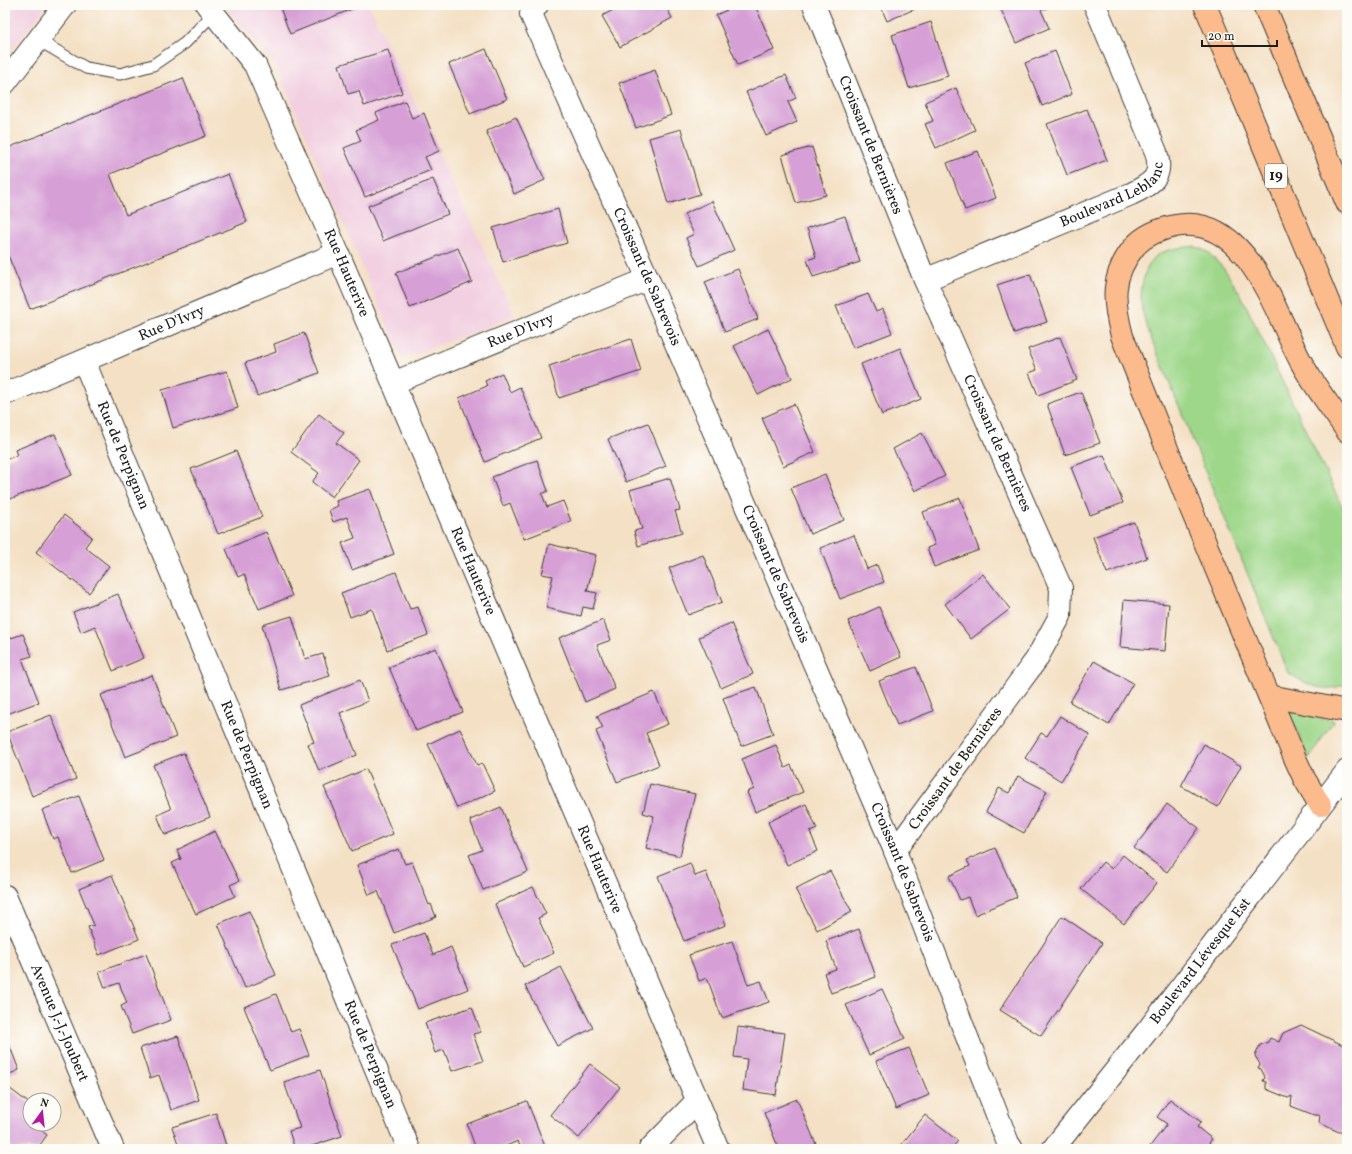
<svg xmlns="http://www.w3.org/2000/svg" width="1352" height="1154" viewBox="0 0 1352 1154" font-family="Vollkorn,serif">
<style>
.built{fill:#f2cfe1}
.green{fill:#9ed78a;stroke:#5d7a53}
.building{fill:#d69fd6}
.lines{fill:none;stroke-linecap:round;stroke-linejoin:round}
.service-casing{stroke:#3c3935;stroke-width:13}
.minor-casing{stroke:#3c3935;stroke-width:24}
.tertiary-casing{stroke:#3c3935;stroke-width:24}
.motorway-casing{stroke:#3c3935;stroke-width:24}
.service{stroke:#fff;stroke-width:11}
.minor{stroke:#fff;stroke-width:22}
.tertiary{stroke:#fff;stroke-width:22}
.motorway{stroke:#fbbb8d;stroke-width:22}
.labels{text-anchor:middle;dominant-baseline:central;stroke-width:3.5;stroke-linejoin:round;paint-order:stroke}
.shield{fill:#fdfcf7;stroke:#605f5e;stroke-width:1}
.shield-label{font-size:14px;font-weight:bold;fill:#1c1c1c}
.street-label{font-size:15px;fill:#1c1c1c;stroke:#fdfcf7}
</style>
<rect width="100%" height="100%" fill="#fdfcf7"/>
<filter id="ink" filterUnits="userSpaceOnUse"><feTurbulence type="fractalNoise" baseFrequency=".025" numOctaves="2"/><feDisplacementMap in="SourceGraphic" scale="8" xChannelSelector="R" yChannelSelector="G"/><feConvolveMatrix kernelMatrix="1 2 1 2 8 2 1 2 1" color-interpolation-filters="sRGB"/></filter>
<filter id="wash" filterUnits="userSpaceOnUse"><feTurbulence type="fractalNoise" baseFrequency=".012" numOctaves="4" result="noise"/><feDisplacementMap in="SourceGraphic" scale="16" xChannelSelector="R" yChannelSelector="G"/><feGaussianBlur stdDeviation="0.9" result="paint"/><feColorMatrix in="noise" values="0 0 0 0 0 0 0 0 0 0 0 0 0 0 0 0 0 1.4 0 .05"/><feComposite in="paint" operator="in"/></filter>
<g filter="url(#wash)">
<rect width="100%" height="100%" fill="#f4e0c4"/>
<path class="built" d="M5,5H47L5,59Z
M223,5H369L515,316L402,359L275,64Z"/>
<path class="green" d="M1194,246L1208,252L1225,270L1242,297L1347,517V683C1324,695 1307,684 1288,673L1149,333C1147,325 1143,317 1142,309C1139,294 1143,268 1155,257C1165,248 1182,248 1194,246Z
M1293,710L1321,719L1334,720L1309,758L1289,713Z"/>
<g id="blocks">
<path class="building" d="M279,5H362L290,34Z
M622,5H665L672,18L620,47L602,16Z
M738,5H755L774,50L738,65L716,15Z
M880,5H924L887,21Z
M999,5H1046L1047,8L1041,10L1049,28L1016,43Z
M931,22L948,76L909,88L892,35Z
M486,49L507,99L470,114L449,64Z
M388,50L402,93L364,106L359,91L348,94L339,65Z
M1055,51L1072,94L1042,106L1025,63Z
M655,70L671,115L636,128L619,83Z
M786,75L796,98L788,102L797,122L766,136L746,92Z
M183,78L206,136L110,174L126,215L228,174L247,222L30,309L5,248V149Z
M956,88L975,130L936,148L925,124L933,121L925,102Z
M405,101L412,118L424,113L439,151L425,157L431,170L365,197L344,148L361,141L356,130L379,120L376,113Z
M1087,109L1107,160L1067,175L1047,124Z
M516,117L545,180L514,194L486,131Z
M681,129L700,194L668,204L649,138Z
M812,147L826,195L796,203L782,155Z
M978,151L996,198L965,210L947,163Z
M433,179L448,214L383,241L368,206Z
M712,201L734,250L699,266L686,238L694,234L684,214Z
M558,209L567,243L503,262L493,228Z
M845,216L860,262L813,277L807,260L816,257L807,228Z
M458,248L472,282L410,308L396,273Z
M738,269L758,319L725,332L705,282Z
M1030,274L1047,322L1014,333L997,285Z
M868,294L876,312L883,309L892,333L853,348L836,306Z
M768,329L792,378L758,395L734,346Z
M304,333L319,373L257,396L245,363L276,352L274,344Z
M1060,337L1077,380L1038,395L1029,373L1037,370L1028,349Z
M631,339L641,371L559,398L549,366Z
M900,348L921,399L882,415L861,364Z
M227,371L238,408L173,428L162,390Z
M502,373L510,392L520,387L541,438L485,462L459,398L487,386L485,381Z
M1081,392L1100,443L1065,455L1047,404Z
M794,404L815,452L783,466L762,418Z
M319,414L344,433L336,443L359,460L332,497L312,482L319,473L291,452Z
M648,423L666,466L626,482L608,439Z
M922,433L945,476L915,491L893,449Z
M55,434L72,475L5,501V460L17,455L15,450Z
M236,451L262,517L218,534L191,469Z
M1104,455L1123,503L1090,515L1071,467Z
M537,460L548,491L542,494L547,507L563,501L571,521L524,539L510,503L503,506L492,477Z
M825,474L844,520L810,534L791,488Z
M670,478L680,510L675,511L682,533L638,546L634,531L642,529L630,490Z
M370,489L394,554L352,570L342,543L355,538L347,517L333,522L329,510L338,506L336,501Z
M960,498L979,550L934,567L927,548L935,545L923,512Z
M64,515L92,537L85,547L109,566L89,593L36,552Z
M1134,522L1147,558L1107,573L1093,537Z
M266,532L292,596L259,609L244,574L238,577L226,549Z
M854,535L867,569L877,565L884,582L840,599L820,548Z
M549,544L596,555L587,591L597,593L593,609L583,607L581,616L546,608L553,576L542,574Z
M703,555L722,602L688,615L669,568Z
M396,572L410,609L418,607L428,635L387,650L372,609L350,617L341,593Z
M983,574L1010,609L971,639L945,604Z
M118,594L144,658L113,671L95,626L81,632L73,612Z
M1124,600L1169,604L1165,651L1120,647Z
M879,607L901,657L870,671L848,621Z
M292,616L305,659L323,654L330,676L281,690L262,625Z
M603,620L611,640L597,645L615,689L585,702L559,638Z
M731,623L753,674L721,688L699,637Z
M23,634L32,656L22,659L39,702L7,714L5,710V640Z
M436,648L463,712L416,731L389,667Z
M1094,661L1133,683L1109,725L1070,702Z
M916,667L933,711L897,725L879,681Z
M152,675L176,737L125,757L101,695Z
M360,680L368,701L340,713L357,755L319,771L308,744L314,742L299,705Z
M756,687L773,734L741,746L723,698Z
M654,692L668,724L646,733L659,765L617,782L596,731L603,728L597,716Z
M51,715L76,779L32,796L7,732Z
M1060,716L1090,735L1061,781L1025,758L1041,733L1047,736Z
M460,729L477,765L482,763L495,791L457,808L428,744Z
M1204,744L1241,766L1218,807L1181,786Z
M776,745L785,768L791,765L803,792L755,812L747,792L754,789L742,759Z
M184,753L210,817L165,835L157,815L171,809L153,765Z
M366,769L393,834L352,851L324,787Z
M1018,776L1047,791L1024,833L986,812L999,788L1009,793Z
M650,784L695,794L680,856L646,848L654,816L643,813Z
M79,796L104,860L72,873L58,837L53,839L42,810Z
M806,804L817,829L810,832L818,851L787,865L768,822Z
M1167,804L1199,828L1167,872L1134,848Z
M501,807L528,872L483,890L469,855L482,850L470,820Z
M215,831L239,881L230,885L235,896L196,914L172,863L181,859L177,850Z
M995,848L1017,897L975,915L968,897L960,900L949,876L970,866L967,860Z
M399,849L405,864L412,862L429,905L431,904L436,917L394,933L378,891L369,895L357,865Z
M1123,855L1157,883L1124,924L1081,889L1103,862L1112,869Z
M690,863L695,876L706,872L726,925L684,941L658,876Z
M830,871L852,912L817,930L795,889Z
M112,875L139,939L99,955L88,927L94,925L79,889Z
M533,887L546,914L538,918L554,953L523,967L495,904Z
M249,911L276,975L245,988L218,924Z
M1062,916L1102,943L1041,1036L1000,1010Z
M859,929L876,977L831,993L824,973L836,969L826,941Z
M424,933L433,955L451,947L468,989L418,1009L392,945Z
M732,941L748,985L761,981L769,1002L722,1018L707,978L699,981L689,955Z
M146,954L171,1020L132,1034L121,1006L127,1003L119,983L105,988L99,972Z
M561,967L593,1028L557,1046L525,986Z
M882,989L905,1039L869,1055L846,1005Z
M276,994L291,1032L299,1029L309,1055L270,1070L244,1007Z
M472,1007L481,1032L473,1034L483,1061L452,1071L444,1050L435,1053L425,1023Z
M1301,1025L1347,1047V1141L1344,1135L1345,1132H1339L1319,1123L1320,1115H1314L1291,1106L1292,1096L1288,1098L1266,1089V1082L1263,1081L1265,1077L1261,1069L1258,1068L1260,1064L1255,1056L1260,1045L1268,1042L1270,1038L1279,1042L1283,1033Z
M738,1027L785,1033L776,1095L743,1090L747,1059L734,1057Z
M178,1036L199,1100L171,1110L159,1075L150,1078L140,1048Z
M7,1039L19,1070L5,1076V1040Z
M909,1048L929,1095L896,1109L876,1061Z
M590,1064L620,1087L579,1138L550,1115Z
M320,1070L342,1136L303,1149H295L289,1131L300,1128L284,1082Z
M9,1088L30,1104V1110L25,1117L30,1121V1124H34L47,1135L37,1149H12L5,1143V1094Z
M797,1099L818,1149H779L764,1113Z
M1170,1099L1201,1122L1197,1127L1212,1139L1205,1149H1148L1167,1124L1157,1117Z
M527,1101L546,1149H521L518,1141L499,1149H476L467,1124Z
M216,1113L227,1149H180L172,1127Z
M925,1115L958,1141L951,1149H898Z"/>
</g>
</g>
<g filter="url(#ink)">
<use href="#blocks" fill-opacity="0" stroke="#3c3935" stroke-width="1"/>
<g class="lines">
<defs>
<path id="service" d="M38,40L86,68L120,74L153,65L185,43L214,13"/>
<g id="minor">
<path id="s1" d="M207,5L255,65L338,253L718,1149"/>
<path id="s2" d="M537,5L531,14L648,279L895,851L1008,1143L1012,1149"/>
<path id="s3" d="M814,5L925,280L1061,588L1060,616L1036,660L895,851"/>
<path d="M5,83L65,5"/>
<path id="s4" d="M925,280L1131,194C1151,184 1164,177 1156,152L1095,5"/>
<path id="s5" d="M84,361L409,1149"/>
<path id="s6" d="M393,383L648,279"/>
<path id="s7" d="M5,394L338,253"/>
<path id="s8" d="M5,896L113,1149"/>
<path d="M650,1149L697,1101"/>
</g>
<g id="tertiary">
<path id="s9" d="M1053,1149L1147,1031L1347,771"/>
</g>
<path id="motorway" d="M1205,5L1347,347
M1264,5L1347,203
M1269,696L1347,711
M1320,805L1304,778L1294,756L1189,504L1122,336C1113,301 1110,276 1135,246C1146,234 1160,229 1175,226C1246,212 1275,312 1300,360C1313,385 1332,408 1347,431"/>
</defs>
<use href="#service" class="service-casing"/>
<use href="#minor" class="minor-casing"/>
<use href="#tertiary" class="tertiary-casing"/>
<use href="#motorway" class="motorway-casing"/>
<use href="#service" class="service"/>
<use href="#minor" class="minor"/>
<use href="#tertiary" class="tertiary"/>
<use href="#motorway" class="motorway"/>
</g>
</g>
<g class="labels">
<rect class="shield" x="1265" y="164" width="22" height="24" rx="3"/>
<g class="shield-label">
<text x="1276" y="176">19</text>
</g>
<g class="street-label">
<text stroke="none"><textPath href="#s3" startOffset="151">Croissant de Bernières</textPath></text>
<text stroke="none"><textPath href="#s4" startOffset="208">Boulevard Leblanc</textPath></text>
<text stroke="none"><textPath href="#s1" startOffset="304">Rue Hauterive</textPath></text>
<text stroke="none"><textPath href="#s2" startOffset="298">Croissant de Sabrevois</textPath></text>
<text stroke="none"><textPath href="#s7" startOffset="181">Rue D'Ivry</textPath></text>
<text stroke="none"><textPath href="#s6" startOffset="138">Rue D'Ivry</textPath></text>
<text stroke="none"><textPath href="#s3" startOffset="475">Croissant de Bernières</textPath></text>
<text stroke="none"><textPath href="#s5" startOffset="102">Rue de Perpignan</textPath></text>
<text stroke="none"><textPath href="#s1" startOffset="628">Rue Hauterive</textPath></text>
<text stroke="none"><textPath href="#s2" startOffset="622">Croissant de Sabrevois</textPath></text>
<text stroke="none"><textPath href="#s5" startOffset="426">Rue de Perpignan</textPath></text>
<text transform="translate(956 769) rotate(-54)">Croissant de Bernières</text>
<text stroke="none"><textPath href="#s1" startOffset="952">Rue Hauterive</textPath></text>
<text stroke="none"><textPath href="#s2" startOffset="946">Croissant de Sabrevois</textPath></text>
<text stroke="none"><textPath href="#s9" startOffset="239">Boulevard Lévesque Est</textPath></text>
<text stroke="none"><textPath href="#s8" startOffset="138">Avenue J.-J.-Joubert</textPath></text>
<text stroke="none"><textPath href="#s5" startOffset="750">Rue de Perpignan</textPath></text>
</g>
</g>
<rect width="1352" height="1154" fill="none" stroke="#fdfcf7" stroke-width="20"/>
<g transform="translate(42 1112) rotate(15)"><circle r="19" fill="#fdfcf7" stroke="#a3a29f"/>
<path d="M0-3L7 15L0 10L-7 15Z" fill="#b5179e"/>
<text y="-6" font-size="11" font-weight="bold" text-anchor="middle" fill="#1c1c1c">N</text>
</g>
<path d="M1202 40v6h75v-6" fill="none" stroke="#1c1c1c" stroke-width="2"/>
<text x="1208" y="40" font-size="12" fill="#1c1c1c" stroke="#fdfcf7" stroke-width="3" paint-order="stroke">20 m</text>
</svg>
